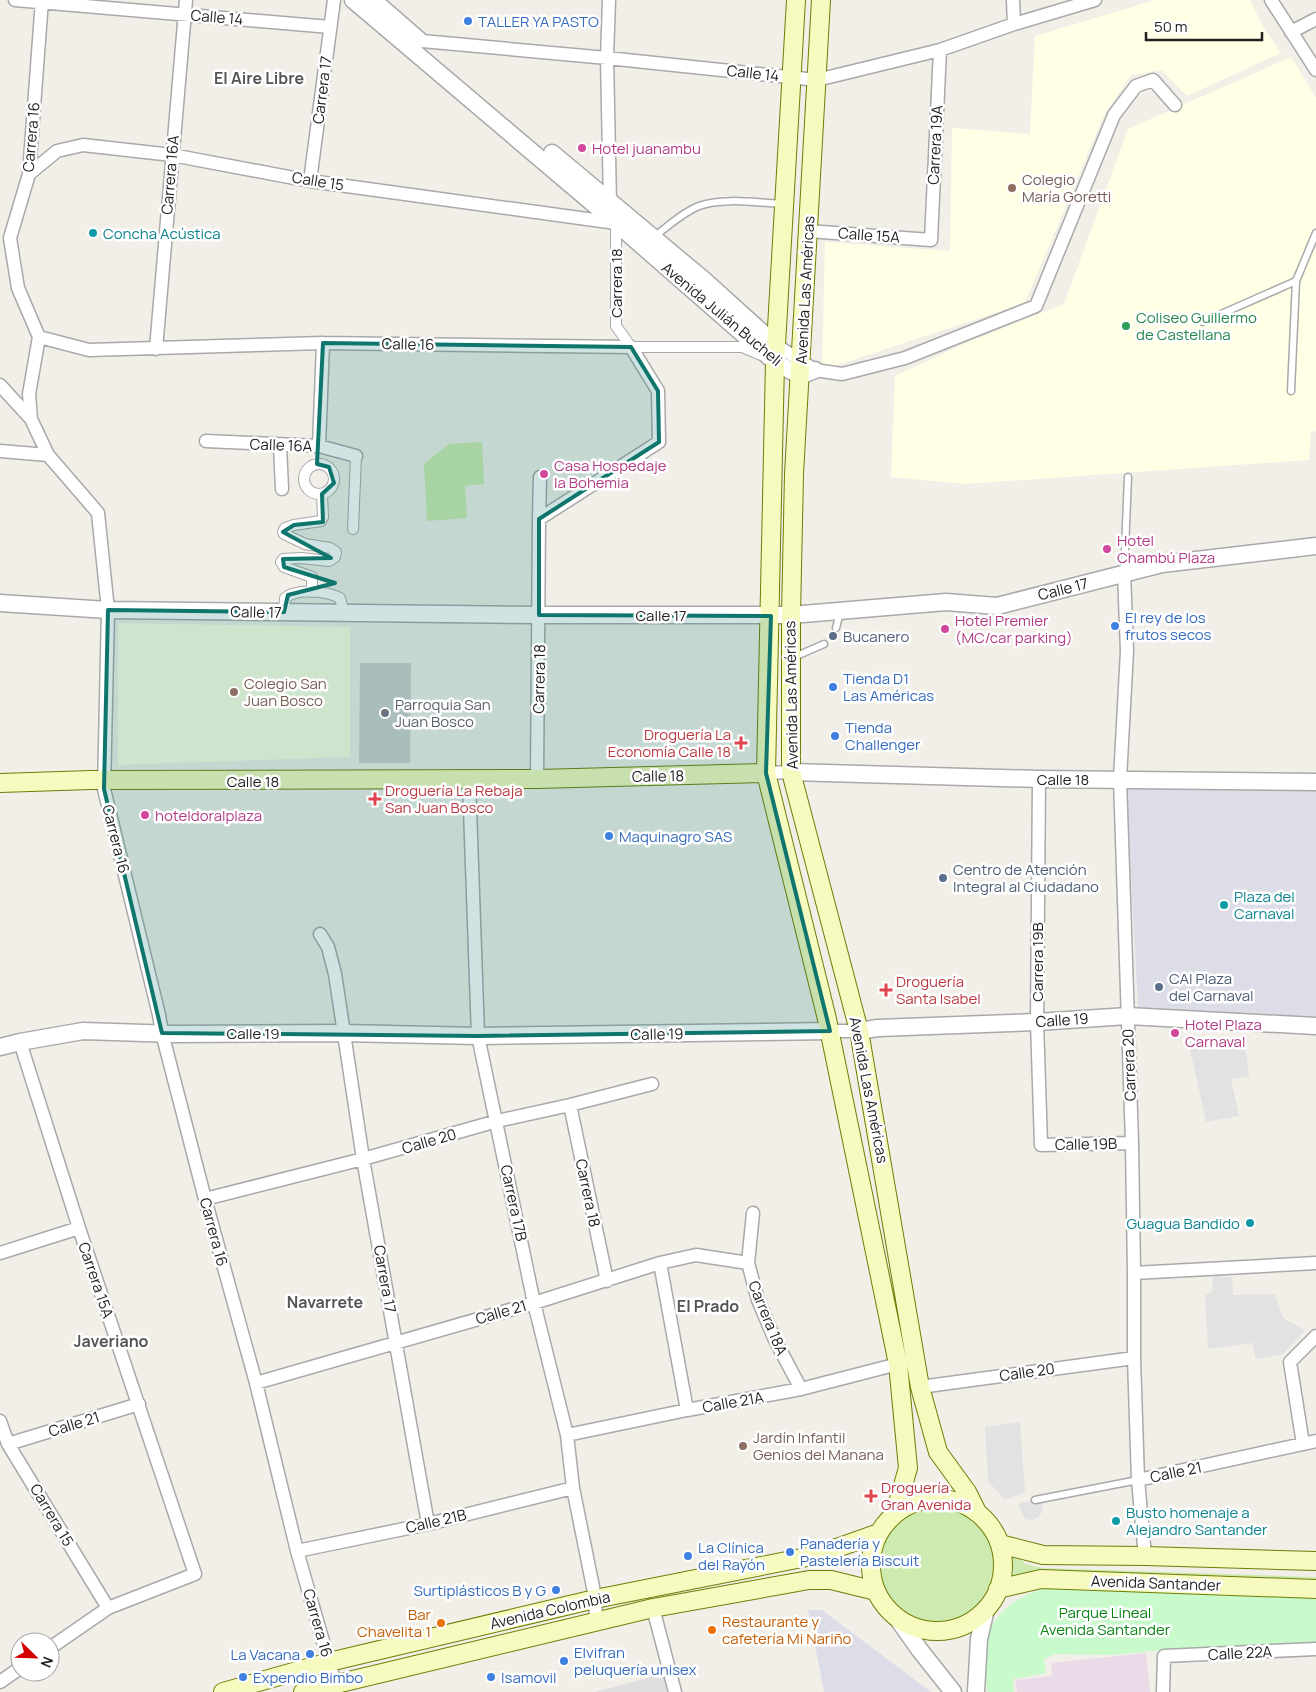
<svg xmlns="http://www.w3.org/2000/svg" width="1316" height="1692" viewBox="0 0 1316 1692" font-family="Manrope,sans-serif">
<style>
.residential{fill:#e0dfdf}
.industrial{fill:#ebdbe8}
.education{fill:#ffffe5}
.religious{fill:#d0d0d0}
.grass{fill:#cdebb0}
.park{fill:#c8facc}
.parking{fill:#e2e2e2}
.plaza{fill:#dddde8}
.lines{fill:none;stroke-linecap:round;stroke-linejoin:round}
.service-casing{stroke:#a9a9a9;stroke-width:9}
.pedestrian-casing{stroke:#a9a9a9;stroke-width:12}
.minor-casing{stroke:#a9a9a9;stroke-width:15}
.tertiary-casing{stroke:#a9a9a9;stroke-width:19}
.secondary-casing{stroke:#707d05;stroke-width:20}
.service{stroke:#fff;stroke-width:6}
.pedestrian{stroke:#fff;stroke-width:10}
.minor{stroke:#fff;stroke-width:12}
.tertiary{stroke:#fff;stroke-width:16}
.secondary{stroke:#f7fabf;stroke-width:18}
.marked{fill:#0f766e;fill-opacity:0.2;stroke:#0f766e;stroke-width:4;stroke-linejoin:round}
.shop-dot{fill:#3f7fe0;stroke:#fff;stroke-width:2}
.hotel-dot{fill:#d1479c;stroke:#fff;stroke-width:2}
.education-dot{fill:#8d6e63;stroke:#fff;stroke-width:2}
.culture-dot{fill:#0f9aa8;stroke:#fff;stroke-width:2}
.leisure-dot{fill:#2e9e5b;stroke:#fff;stroke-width:2}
.service-dot{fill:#5c6f8a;stroke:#fff;stroke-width:2}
.worship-dot{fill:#6b7280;stroke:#fff;stroke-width:2}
.health-dot{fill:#e0444e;stroke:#fff;stroke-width:2}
.food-dot{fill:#e8710a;stroke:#fff;stroke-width:2}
.labels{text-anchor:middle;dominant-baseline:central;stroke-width:5;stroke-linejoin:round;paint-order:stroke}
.street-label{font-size:15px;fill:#222;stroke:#fff}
.shop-label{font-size:15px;fill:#366cbe;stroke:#fff;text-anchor:start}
.hotel-label{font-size:15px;fill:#b23c85;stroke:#fff;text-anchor:start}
.education-label{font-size:15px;fill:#785e54;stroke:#fff;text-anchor:start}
.culture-label{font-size:15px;fill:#0d838f;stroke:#fff;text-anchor:start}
.leisure-label{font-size:15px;fill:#27864d;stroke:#fff;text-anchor:start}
.service-label{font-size:15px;fill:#4e5e75;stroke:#fff;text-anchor:start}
.worship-label{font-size:15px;fill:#5b616d;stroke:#fff;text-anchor:start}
.health-label{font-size:15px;fill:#be3a42;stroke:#fff;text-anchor:start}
.park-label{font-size:15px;fill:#0c8416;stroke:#fff}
.food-label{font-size:15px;fill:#c56008;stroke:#fff;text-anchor:end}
.neighbourhood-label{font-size:16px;font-weight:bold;fill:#555;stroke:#fff}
</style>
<rect width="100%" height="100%" fill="#f2efe9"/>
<path class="residential" d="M666,1673L671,1692H595Z"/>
<path class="industrial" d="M1146,1653L1150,1692H1017L1015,1680L1052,1676L1051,1663Z"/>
<path class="education" d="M1155,0H1250L1262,25L1281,53L1187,96L1162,70L1131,75L1104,115L1025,303L822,370L825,242L950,251L952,128L1030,134L1035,36Z
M1291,57L1316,98V431L1311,432L1309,460L965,484L891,477L895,376L968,342L1064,304L1128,129Z
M118,623L350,627V757L118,765Z"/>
<path class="religious" d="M360,663H411L410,763H359Z"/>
<path class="grass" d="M482,442L484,484L465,486L467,518L427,521L424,464L449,444Z
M873 1565a64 64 0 1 1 128 0a64 64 0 1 1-128 0Z
M1012,1553L1026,1564L1042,1568L1316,1577V1583L1011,1584L1013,1573Z"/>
<path class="park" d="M1094,1585L1316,1594V1642L1164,1650L1110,1655L1055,1654L1044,1659L1046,1673L1013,1679L1014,1692H988C972,1641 995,1600 1048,1588C1063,1585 1079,1586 1094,1585Z"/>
<path class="parking" d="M1245,1044L1249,1076L1231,1079L1239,1116L1206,1122L1189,1045Z
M1213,1276L1232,1277L1233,1295L1275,1294L1283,1318L1305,1330L1283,1354L1256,1359L1252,1343L1208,1349L1205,1295L1212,1292Z
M1020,1422L1025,1492L1005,1500L988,1481L985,1427Z
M1043,1498L1042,1512L1037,1518L1030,1520L1025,1519L1018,1504Z"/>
<path class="plaza" d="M1126,789H1316V1020L1139,1024Z
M808,1610H822L931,1692H824Z"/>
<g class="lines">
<defs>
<path id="service" d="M654,237C668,226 682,213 699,206C722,197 759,203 784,204
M1203,322L1296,281L1316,233
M1291,391L1296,281
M1124,573L1128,477
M836,628L840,612
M792,658L824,644
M1035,1500L1138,1480"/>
<path id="pedestrian" d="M616,223V326L631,347H742L761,355
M304 479a15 15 0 1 1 30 0a15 15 0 1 1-30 0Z
M353,529L356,456
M312,592V577L284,567L281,562L283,559L301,558L329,561L335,557L336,552L330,548L305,544L284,534L283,532L285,528L294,525L321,521L323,517L322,494
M284,612L285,598C297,588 327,591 340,598L344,613"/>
<path id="minor" d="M15,0L330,27
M42,0L29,174L10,238L18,288L39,337L29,394L31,419L48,455L98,513L108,610L104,789L159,1015L162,1033L205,1199L256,1383L297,1551L335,1683
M1013,0L1014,24
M1271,0L1316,70
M1291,32L1316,19
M411,40L607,58L817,80L940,50L1014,24L1095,0
M29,174L57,151L83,145L172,155L310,181L616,223L610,203L607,58L609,0
M310,181L334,0
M808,231L931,240L940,50
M39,337L89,350L323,343L631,347L658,391L659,442L539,519L537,779
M776,345L815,370L842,374L905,358L1036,306L1114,115L1136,86L1153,80L1175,105
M156,349L186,0
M0,385L31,419
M206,441L319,446L356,456
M280,445L282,489
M319,446L323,343
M0,451L48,455
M539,519L540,477
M1124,573L1127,651L1120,779L1132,1143L1134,1273V1358L1138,1480L1145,1556
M766,773L791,772
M1039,779L1037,1022L1041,1145L1132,1143
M469,780L478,1036L534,1303L567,1435L573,1488L595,1597L596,1621
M320,934L328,947L335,974L363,1159L428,1524
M830,1031H859
M20,1042L79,1228L195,1574L108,1608L50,1648
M570,1105L607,1281
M205,1199L363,1159L497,1121L570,1105L652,1084
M753,1213L748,1263L758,1300L775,1340L801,1389
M0,1253L79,1228
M660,1263L687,1410
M1134,1273L1316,1263
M256,1383L534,1303L660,1263L696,1255L748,1263
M920,1387L1134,1358
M0,1421L8,1444L108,1608
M567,1435L687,1410L801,1389L898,1364
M8,1444L139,1404
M1303,1444L1290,1362L1316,1336
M1138,1480L1316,1441
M297,1551L428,1524L573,1488
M653,1608L675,1692
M0,1682L20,1668
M1163,1692L1164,1656L1316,1649"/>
<path id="tertiary" d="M353,0L616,223L775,362L800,376L815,370
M373,0L419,40
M552,153L704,280L776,345
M0,603L108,610L539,615H791L946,602L997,606L1162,564L1316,546
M791,772L1039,779L1316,782
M859,1031L878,1028L1037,1022L1128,1016L1316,1026
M0,1047L20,1042L83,1031L175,1034L343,1033L478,1036L830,1031
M897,1618L919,1649L953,1692
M976,1692L979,1639L986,1609"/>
<path id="secondary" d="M796,0L775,362L766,773L827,1019L898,1364L908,1468L895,1513
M821,0L794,474L791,615V772L859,1031L920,1387L938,1452L967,1492L977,1512
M0,783L91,780L537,779L766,773
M871 1565a66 66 0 1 1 132 0a66 66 0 1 1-132 0Z
M1000,1544L1043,1555L1145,1556L1316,1561
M998,1589L1041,1579L1316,1589
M223,1692L329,1662L595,1599L817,1555L879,1533
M303,1692L653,1608L809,1580H831L876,1591"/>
</defs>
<use href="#service" class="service-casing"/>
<use href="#pedestrian" class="pedestrian-casing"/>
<use href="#minor" class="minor-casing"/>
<use href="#tertiary" class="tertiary-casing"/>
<use href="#secondary" class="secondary-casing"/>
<use href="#service" class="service"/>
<use href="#pedestrian" class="pedestrian"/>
<use href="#minor" class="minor"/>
<use href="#tertiary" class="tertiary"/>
<use href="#secondary" class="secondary"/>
</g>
<path class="marked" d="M323,343L631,347L658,391L659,442L539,519V615L771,616L766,773L830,1031L478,1036L162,1033L104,789L108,610L284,612L288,595L335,583L284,567L283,559L331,558L283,532L294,525L323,522L322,494L334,483L329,467L317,464Z"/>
<g class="shop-dot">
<circle cx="468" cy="21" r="5"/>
<circle cx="1115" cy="626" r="5"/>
<circle cx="833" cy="687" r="5"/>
<circle cx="835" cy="736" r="5"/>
<circle cx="609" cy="836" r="5"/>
<circle cx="790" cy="1552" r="5"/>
<circle cx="688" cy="1556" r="5"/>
<circle cx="556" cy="1590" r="5"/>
<circle cx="310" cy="1654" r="5"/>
<circle cx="564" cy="1661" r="5"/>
<circle cx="243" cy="1677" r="5"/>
<circle cx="491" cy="1677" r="5"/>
</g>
<g class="hotel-dot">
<circle cx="582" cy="148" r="5"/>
<circle cx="544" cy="474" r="5"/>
<circle cx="1107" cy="549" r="5"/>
<circle cx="945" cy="629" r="5"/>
<circle cx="145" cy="815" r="5"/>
<circle cx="1175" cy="1033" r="5"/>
</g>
<g class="education-dot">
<circle cx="1012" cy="188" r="5"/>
<circle cx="234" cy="692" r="5"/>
<circle cx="743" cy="1446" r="5"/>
</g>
<g class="culture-dot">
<circle cx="93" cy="233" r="5"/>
<circle cx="1224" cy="905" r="5"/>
<circle cx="1250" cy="1223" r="5"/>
<circle cx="1116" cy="1521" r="5"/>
</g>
<circle class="leisure-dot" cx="1126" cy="326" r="5"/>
<g class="service-dot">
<circle cx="833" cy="636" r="5"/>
<circle cx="943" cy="878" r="5"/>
<circle cx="1159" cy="987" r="5"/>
</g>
<circle class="worship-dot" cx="385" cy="713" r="5"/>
<g class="health-dot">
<path d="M738.5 735.5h5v5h5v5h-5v5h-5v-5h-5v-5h5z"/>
<path d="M372.5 791.5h5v5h5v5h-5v5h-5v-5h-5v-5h5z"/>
<path d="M883.5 982.5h5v5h5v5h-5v5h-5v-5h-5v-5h5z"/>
<path d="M868.5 1488.5h5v5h5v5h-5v5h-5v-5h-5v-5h5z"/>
</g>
<g class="food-dot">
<circle cx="441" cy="1623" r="5"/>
<circle cx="712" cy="1630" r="5"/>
</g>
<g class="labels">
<g class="street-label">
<text transform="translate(217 17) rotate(5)">Calle 14</text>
<text transform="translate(753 73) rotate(6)">Calle 14</text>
<text transform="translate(322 90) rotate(-83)">Carrera 17</text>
<text transform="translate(31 137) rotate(-85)">Carrera 16</text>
<text transform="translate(935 145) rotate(-87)">Carrera 19A</text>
<text transform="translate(170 175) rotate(-85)">Carrera 16A</text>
<text transform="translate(318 181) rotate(9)">Calle 15</text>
<text transform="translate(869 235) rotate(4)">Calle 15A</text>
<text transform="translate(616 283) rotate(-90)">Carrera 18</text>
<text transform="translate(805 290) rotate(-87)">Avenida Las Américas</text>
<text transform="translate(722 314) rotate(40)">Avenida Julián Bucheli</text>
<text transform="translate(408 344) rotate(1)">Calle 16</text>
<text transform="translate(281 445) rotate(2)">Calle 16A</text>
<text transform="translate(1063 589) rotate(-14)">Calle 17</text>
<text transform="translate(256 612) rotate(1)">Calle 17</text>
<text x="661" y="615">Calle 17</text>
<text transform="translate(539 679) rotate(-89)">Carrera 18</text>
<text transform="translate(791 695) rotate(-91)">Avenida Las Américas</text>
<text transform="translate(658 776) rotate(-1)">Calle 18</text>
<text x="1063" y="779">Calle 18</text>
<text x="253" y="781">Calle 18</text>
<text transform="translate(116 839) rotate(76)">Carrera 16</text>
<text transform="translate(1037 962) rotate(-90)">Carrera 19B</text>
<text transform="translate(1062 1020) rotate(-4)">Calle 19</text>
<text x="253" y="1033">Calle 19</text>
<text transform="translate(657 1034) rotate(-1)">Calle 19</text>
<text transform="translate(1129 1065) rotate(-92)">Carrera 20</text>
<text transform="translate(869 1090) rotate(79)">Avenida Las Américas</text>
<text transform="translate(429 1141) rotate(-16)">Calle 20</text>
<text transform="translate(1086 1144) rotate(-1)">Calle 19B</text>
<text transform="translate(588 1193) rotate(78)">Carrera 18</text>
<text transform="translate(514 1203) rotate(78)">Carrera 17B</text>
<text transform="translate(214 1232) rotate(75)">Carrera 16</text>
<text transform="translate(385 1279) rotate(80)">Carrera 17</text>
<text transform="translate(96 1280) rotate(71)">Carrera 15A</text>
<text transform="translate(501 1312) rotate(-16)">Calle 21</text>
<text transform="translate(768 1318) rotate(68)">Carrera 18A</text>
<text transform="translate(1027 1372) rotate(-8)">Calle 20</text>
<text transform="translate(733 1402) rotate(-10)">Calle 21A</text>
<text transform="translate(74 1424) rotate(-17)">Calle 21</text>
<text transform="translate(1176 1472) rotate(-12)">Calle 21</text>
<text transform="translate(52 1515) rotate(59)">Carrera 15</text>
<text transform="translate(436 1521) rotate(-13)">Calle 21B</text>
<text transform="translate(1156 1583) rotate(2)">Avenida Santander</text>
<text transform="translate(550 1610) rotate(-13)">Avenida Colombia</text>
<text transform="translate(318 1623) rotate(74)">Carrera 16</text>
<text transform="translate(1240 1653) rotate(-3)">Calle 22A</text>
</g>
<g class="shop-label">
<text x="478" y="21">TALLER YA PASTO</text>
<text x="1125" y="617">El rey de los<tspan x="1125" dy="17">frutos secos</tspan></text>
<text x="843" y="678">Tienda D1<tspan x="843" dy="17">Las Américas</tspan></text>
<text x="845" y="727">Tienda<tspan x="845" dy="17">Challenger</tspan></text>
<text x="619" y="836">Maquinagro SAS</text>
<text x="800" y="1543">Panadería y<tspan x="800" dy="17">Pastelería Biscuit</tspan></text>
<text x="698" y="1547">La Clínica<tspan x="698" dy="17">del Rayón</tspan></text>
<text x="546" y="1590" text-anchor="end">Surtiplásticos B y G</text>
<text x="574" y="1652">Elvifran<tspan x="574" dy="17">peluquería unisex</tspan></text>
<text x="300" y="1654" text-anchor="end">La Vacana</text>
<text x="253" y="1677">Expendio Bimbo</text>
<text x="501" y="1677">Isamovil</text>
</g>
<g class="hotel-label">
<text x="592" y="148">Hotel juanambu</text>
<text x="554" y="465">Casa Hospedaje<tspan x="554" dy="17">la Bohemia</tspan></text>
<text x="1117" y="540">Hotel<tspan x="1117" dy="17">Chambú Plaza</tspan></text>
<text x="955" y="620">Hotel Premier<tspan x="955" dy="17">(MC/car parking)</tspan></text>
<text x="155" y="815">hoteldoralplaza</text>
<text x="1185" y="1024">Hotel Plaza<tspan x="1185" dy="17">Carnaval</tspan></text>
</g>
<g class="education-label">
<text x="1022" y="179">Colegio<tspan x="1022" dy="17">María Goretti</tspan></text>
<text x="244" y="683">Colegio San<tspan x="244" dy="17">Juan Bosco</tspan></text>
<text x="753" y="1437">Jardín Infantil<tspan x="753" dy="17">Genios del Manana</tspan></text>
</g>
<g class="culture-label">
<text x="103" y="233">Concha Acústica</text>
<text x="1234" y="896">Plaza del<tspan x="1234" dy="17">Carnaval</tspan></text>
<text x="1240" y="1223" text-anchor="end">Guagua Bandido</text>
<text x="1126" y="1512">Busto homenaje a<tspan x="1126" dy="17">Alejandro Santander</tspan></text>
</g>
<g class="leisure-label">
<text x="1136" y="317">Coliseo Guillermo<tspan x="1136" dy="17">de Castellana</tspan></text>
</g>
<g class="service-label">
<text x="843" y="636">Bucanero</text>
<text x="953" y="869">Centro de Atención<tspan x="953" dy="17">Integral al Ciudadano</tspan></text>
<text x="1169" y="978">CAI Plaza<tspan x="1169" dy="17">del Carnaval</tspan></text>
</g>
<g class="worship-label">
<text x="395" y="704">Parroquia San<tspan x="395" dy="17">Juan Bosco</tspan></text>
</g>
<g class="health-label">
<text x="731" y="734" text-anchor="end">Droguería La<tspan x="731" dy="17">Economía Calle 18</tspan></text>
<text x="385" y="790">Droguería La Rebaja<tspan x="385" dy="17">San Juan Bosco</tspan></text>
<text x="896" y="981">Droguería<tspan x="896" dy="17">Santa Isabel</tspan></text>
<text x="881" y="1487">Droguería<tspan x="881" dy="17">Gran Avenida</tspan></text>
</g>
<g class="park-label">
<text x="1105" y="1612">Parque Lineal<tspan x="1105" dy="17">Avenida Santander</tspan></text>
</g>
<g class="food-label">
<text x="431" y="1614">Bar<tspan x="431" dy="17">Chavelita 1</tspan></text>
<text x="722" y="1621" text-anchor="start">Restaurante y<tspan x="722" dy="17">cafetería Mi Nariño</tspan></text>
</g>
<g class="neighbourhood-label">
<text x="259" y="78">El Aire Libre</text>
<text x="325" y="1302">Navarrete</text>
<text x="708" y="1306">El Prado</text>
<text x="111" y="1341">Javeriano</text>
</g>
</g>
<g transform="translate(35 1657) rotate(113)"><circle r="24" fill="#ffffff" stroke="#a7a7a7"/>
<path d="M0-4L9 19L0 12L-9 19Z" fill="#d40000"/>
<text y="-8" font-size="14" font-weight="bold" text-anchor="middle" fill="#222222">N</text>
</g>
<path d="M1146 32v8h116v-8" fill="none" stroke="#222222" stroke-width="2.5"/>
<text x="1154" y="32" font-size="15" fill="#222222" stroke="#ffffff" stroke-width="4" paint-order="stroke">50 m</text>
</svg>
